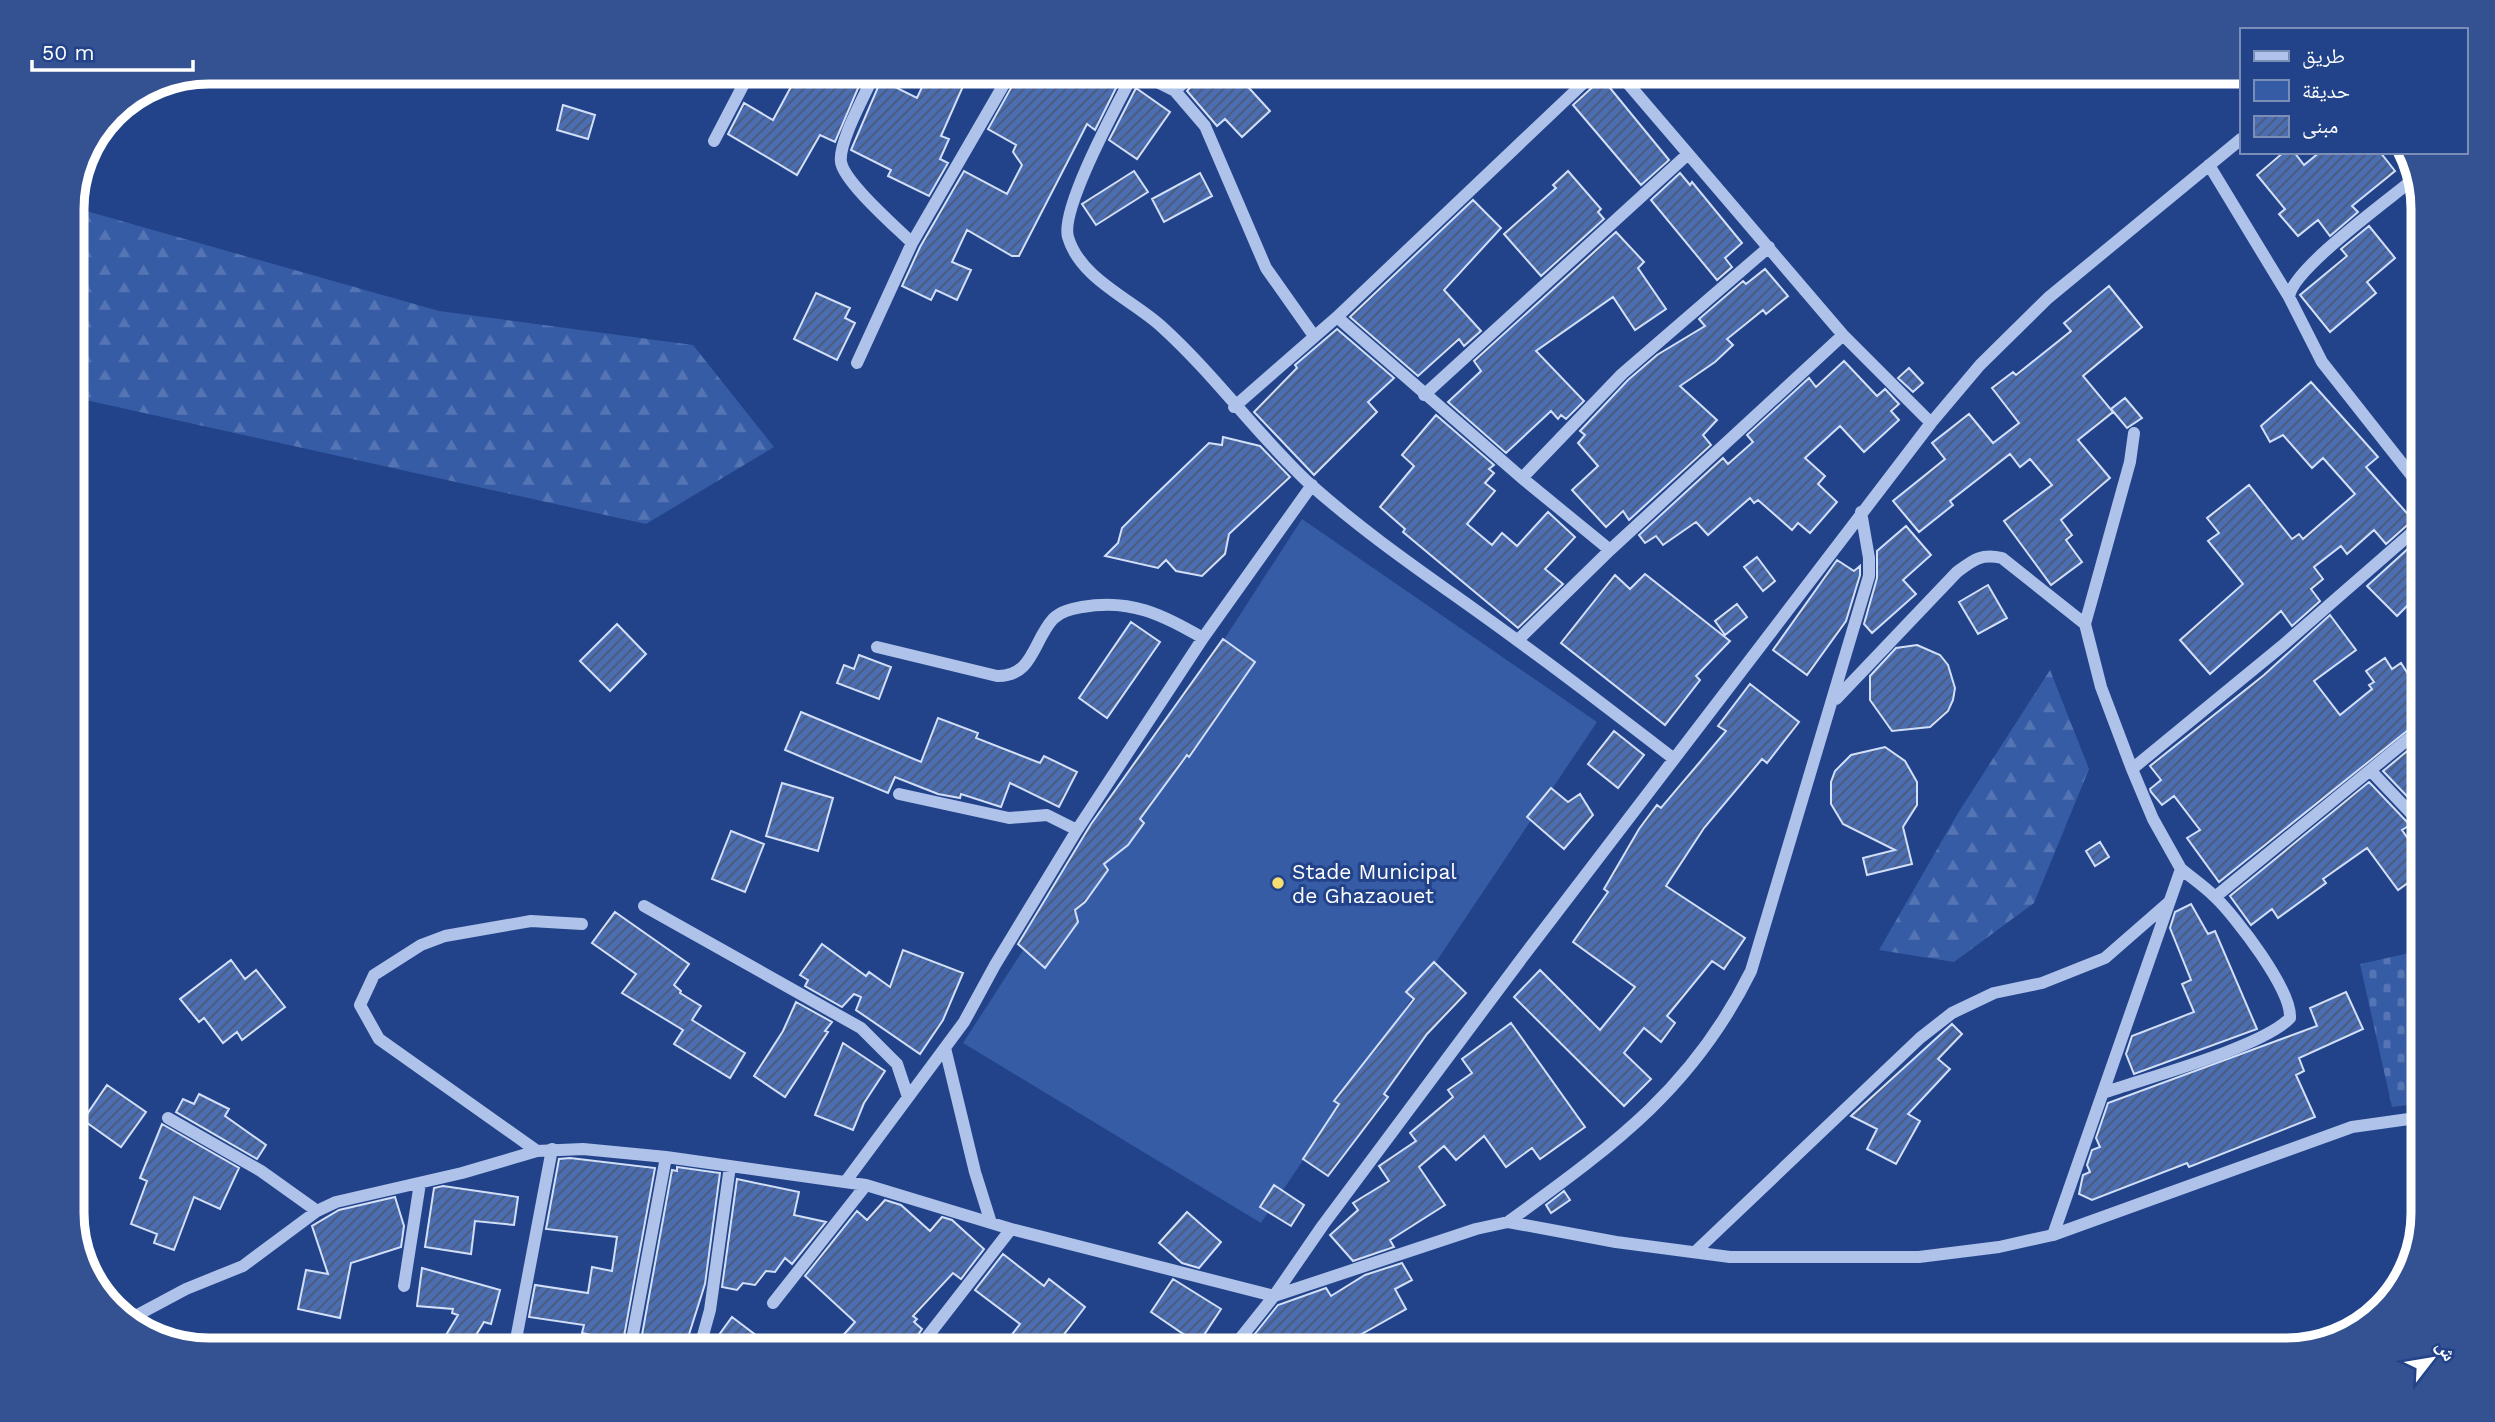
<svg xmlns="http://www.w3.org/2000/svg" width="2495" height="1422" viewBox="0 0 2495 1422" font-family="'Work Sans','Noto Naskh Arabic',sans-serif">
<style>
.green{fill:#365ca6}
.forest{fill:url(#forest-firs)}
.cemetery{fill:url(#cemetery-stones)}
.building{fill:url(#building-hatch);stroke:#d2dff8;stroke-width:2}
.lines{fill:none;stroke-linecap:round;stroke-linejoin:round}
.minor{stroke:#aec2ea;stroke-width:12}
.poi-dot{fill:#f6de70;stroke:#224389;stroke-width:2.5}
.labels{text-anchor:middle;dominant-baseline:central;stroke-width:6;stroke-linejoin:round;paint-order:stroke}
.poi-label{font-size:21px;fill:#fff;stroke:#224389;text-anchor:start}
.rim{fill:none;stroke:#fff;stroke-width:9}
</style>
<defs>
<pattern id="forest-firs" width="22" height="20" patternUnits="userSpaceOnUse" patternTransform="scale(1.75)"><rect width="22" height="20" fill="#365ca6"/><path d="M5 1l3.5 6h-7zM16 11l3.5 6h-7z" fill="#5474b3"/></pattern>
<pattern id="cemetery-stones" width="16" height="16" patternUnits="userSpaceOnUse" patternTransform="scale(1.75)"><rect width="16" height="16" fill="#365ca6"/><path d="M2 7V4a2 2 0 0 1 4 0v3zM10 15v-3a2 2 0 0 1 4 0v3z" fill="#5474b3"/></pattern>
<pattern id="building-hatch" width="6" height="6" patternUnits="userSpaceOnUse" patternTransform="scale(1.75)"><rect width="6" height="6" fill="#4b6db1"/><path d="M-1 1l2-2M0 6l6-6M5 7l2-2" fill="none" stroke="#4c5974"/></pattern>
</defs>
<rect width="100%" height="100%" fill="#224389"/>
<path class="green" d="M1302,519L1597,722L1261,1223L963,1043Z"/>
<path class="forest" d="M72,207L439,311L693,345L774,447L646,524L72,397Z
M2050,670L2089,769L2034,903L1954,962L1879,950L1958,813Z"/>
<path class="cemetery" d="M2423,950V1103L2392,1107L2360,964Z"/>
<path class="building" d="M799,72H865L835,142L820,135L797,175L728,134L744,103L773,120Z
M929,72H937L964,84L941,136L949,139L940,159L948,163L929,196L888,176L891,170L851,150L881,80L917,98Z
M1020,72H1112L1121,78L1095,130L1087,124L1019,256H1012L967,230L952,262L971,270L957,300L936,290L931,300L902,286L920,247L964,171L1007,194L1022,165L1013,152L1016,145L988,129Z
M1203,72H1266L1249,88L1270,111L1242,137L1225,119L1217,126L1187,91Z
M1597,83H1606L1669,160L1641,185L1573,105Z
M1136,88L1170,112L1137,159L1109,140Z
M563,105L595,115L588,139L557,130Z
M2284,152H2294L2304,165L2320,152H2380L2395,171L2352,206L2358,212L2330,236L2318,220L2298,236L2279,214L2285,209L2257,175Z
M1134,171L1148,192L1096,225L1082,204Z
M1568,171L1601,209L1598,212L1604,219L1541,276L1504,234L1556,188L1553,185Z
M1200,173L1212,196L1164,222L1152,199Z
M1680,173L1690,185L1692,182L1742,243L1725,258L1732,267L1717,280L1651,200Z
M1473,200L1501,228L1444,290L1481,331L1464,346L1459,339L1418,376L1350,317Z
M2369,226L2395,258L2367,282L2376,293L2330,332L2300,295L2347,256L2341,249Z
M1616,232L1644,262L1638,268L1666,309L1635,330L1613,297L1536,351L1584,401L1566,419L1561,415L1558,419L1551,411L1506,453L1448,402L1481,371L1474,361Z
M1765,269L1788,296L1766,314L1763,310L1727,339L1733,345L1715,362L1680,386L1717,420L1703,435L1711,445L1629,520L1623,511L1606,527L1572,490L1598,466L1578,443L1585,435L1580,431L1628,380L1657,355L1705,326L1699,319L1743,281L1746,284Z
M2109,286L2142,327L2083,376L2113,412L2078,440L2110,478L2061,520L2072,535L2066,540L2082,562L2051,585L2004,521L2052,485L2030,459L2020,467L2010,454L1950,501L1953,505L1919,532L1893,501L1945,459L1932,443L1969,414L1993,443L2019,423L1992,388L2013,372L2016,375L2071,331L2064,323Z
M816,293L850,308L845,318L855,323L837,360L794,339Z
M1337,329L1394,378L1368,402L1377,412L1314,475L1254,412L1297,368L1295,365Z
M1844,361L1877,396L1885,389L1899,404L1891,411L1899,420L1864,452L1840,426L1805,458L1825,476L1818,484L1837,502L1810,533L1798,523L1792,530L1758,500L1754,503L1750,498L1708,535L1696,522L1663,545L1656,536L1645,543L1639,535L1723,458L1728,464L1753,442L1747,435L1809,378L1816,387Z
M1909,368L1923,383L1913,392L1898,378Z
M2311,382L2378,457L2366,467L2413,520L2386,544L2374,530L2347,554L2341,546L2314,567L2323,579L2311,589L2320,601L2292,626L2281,611L2210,674L2180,640L2243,584L2208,541L2219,533L2207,518L2249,485L2292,539L2299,534L2303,539L2355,494L2323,458L2312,468L2283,435L2270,442L2261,426Z
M2125,398L2142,418L2127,428L2111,409Z
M1436,415L1494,465L1489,469L1494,473L1485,483L1495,491L1467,524L1492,545L1502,533L1517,546L1548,512L1575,537L1545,569L1563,584L1518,628L1403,532L1405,529L1380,507L1414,466L1402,455Z
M1223,437L1260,446L1290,477L1229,534L1225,554L1202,576L1176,571L1166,560L1158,568L1105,556L1118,543L1122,528L1149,501L1209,443L1222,445Z
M1906,526L1931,555L1903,580L1916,594L1872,633L1864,624L1877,578V551Z
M2423,535V590L2397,616L2367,586Z
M1757,557L1775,581L1763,591L1744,567Z
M1837,560L1854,571L1860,566V575L1846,621L1807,675L1773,650Z
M1645,574L1730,641L1696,676L1700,680L1665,725L1561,643L1615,575L1630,589Z
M1988,585L2007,618L1978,634L1959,602Z
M1737,604L1747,617L1725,635L1715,621Z
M2330,615L2356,650L2314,681L2340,715L2372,689L2369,685L2374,682L2366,671L2385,658L2392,669L2401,663L2423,698V718L2219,882L2187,838L2200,830L2174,796L2162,805L2151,792L2150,789L2161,780L2150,766L2264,675Z
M1131,622L1160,642L1107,718L1079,698Z
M617,624L646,654L610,691L580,661Z
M1223,639L1255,662L1189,757L1187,755L1140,819L1144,823L1128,845L1104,864L1108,870L1085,902L1075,910L1078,922L1045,968L1018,944L1091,824Z
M1917,645L1940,655L1948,665L1955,688L1953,700L1948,711L1930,727L1892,731L1870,700V676L1896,648Z
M859,655L891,667L879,699L837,683L844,665L854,669Z
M1750,684L1799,722L1767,763L1762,759L1704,828L1666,886L1745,938L1724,969L1712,961L1667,1016L1675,1023L1661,1042L1644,1028L1624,1053L1651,1079L1624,1106L1514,997L1540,970L1600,1030L1635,987L1573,942L1608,892L1604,889L1639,829L1657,805L1661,808L1726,731L1718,726Z
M801,712L921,762L938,718L978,733L976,738L1040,763L1044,756L1077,772L1059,807L1010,783L1001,807L961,794L960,798L938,794L895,777L888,793L785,750Z
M1614,731L1644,755L1618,788L1588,764Z
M2423,738V813L2383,771Z
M1885,747L1905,761L1917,782V805L1903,827L1912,864L1867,875L1863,858L1895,850L1843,824L1831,804V782L1835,771L1851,755Z
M2369,782L2410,825L2402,830L2423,860V872L2398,890L2367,848L2323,879L2326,883L2278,918L2272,909L2251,925L2230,896Z
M782,783L833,798L818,851L766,836Z
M1551,788L1568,802L1580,794L1593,815L1564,849L1527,817Z
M731,831L764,844L745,892L712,879Z
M2100,842L2109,857L2095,866L2086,851Z
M2191,904L2208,934L2215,931L2257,1029L2134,1074L2126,1054L2132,1036L2194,1012L2182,984L2191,980L2170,928L2175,912Z
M615,912L689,964L674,985L681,991L680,993L701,1006L692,1020L745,1053L730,1078L674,1044L683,1030L622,993L636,974L592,943Z
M822,944L866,976L869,972L890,987L903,950L963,973L943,1020L920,1054L856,1010L861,997L854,994L842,1007L805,986L808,980L800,975Z
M231,960L245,979L256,970L285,1007L242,1040L237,1032L223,1043L204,1018L199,1022L180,999Z
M1434,962L1466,993L1427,1034L1384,1094L1388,1097L1328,1176L1303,1159L1339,1104L1334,1101L1414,999L1406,992Z
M2346,992L2363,1029L2299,1058L2304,1071L2296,1075L2315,1117L2189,1167L2187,1163L2092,1200L2079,1194L2083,1175L2090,1172L2087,1165L2092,1150L2100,1147L2096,1138L2108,1103L2317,1026L2310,1008Z
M796,1002L832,1022L825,1031L828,1032L785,1097L754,1076L783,1031Z
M1511,1023L1585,1127L1540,1159L1532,1148L1506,1167L1484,1136L1456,1160L1444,1146L1419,1167L1445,1205L1390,1240L1394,1247L1353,1261L1330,1235L1358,1210L1353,1203L1389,1181L1379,1166L1416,1141L1410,1133L1453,1097L1448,1090L1472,1073L1462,1059Z
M1952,1024L1962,1034L1938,1059L1950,1069L1908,1114L1920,1121L1896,1164L1867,1149L1877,1129L1851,1116Z
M843,1043L885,1071L864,1103L853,1130L815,1115Z
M107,1085L146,1112L121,1147L83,1120Z
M199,1094L229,1109L225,1116L266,1145L257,1159L176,1112L183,1099L194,1104Z
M162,1124L239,1168L220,1209L194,1197L174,1250L154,1243L157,1234L131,1224L147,1181L140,1178Z
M570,1158L655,1168L623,1342L582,1333L584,1325L529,1317L535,1285L588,1293L592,1267L612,1271L617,1237L546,1229L559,1159Z
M677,1167L720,1173L705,1284L684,1350H660L640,1346L672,1170L677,1171Z
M737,1179L799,1192L794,1215L826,1222L792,1264L785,1258L775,1272L766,1271L755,1285L743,1283L737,1290L722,1287Z
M1274,1185L1304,1205L1291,1226L1260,1207Z
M443,1186L518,1197L514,1225L475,1221L471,1254L425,1247L434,1188Z
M1564,1191L1570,1200L1551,1213L1546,1205Z
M395,1197L404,1226L401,1247L351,1263L340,1318L298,1309L306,1270L328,1274L312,1226L339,1210Z
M885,1200L901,1205L930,1231L942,1217L952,1220L984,1249L961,1279L953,1273L913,1316L917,1319L914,1322L922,1329L908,1350H830L855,1322L805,1276L857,1211L867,1220Z
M1187,1212L1221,1242L1199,1268L1182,1263L1159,1243Z
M1003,1254L1044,1286L1049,1279L1085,1307L1052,1350H1000L1020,1324L975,1290Z
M1402,1263L1412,1280L1395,1289L1406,1309L1360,1335L1371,1350H1242L1278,1305L1326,1288L1331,1296L1365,1275Z
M422,1268L500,1290L491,1324L484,1322L467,1350H437L458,1315L452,1313L453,1309L417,1306Z
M1173,1279L1221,1309L1198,1344L1151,1312Z
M732,1317L757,1336L746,1350H708Z
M936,1340L949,1350H928Z"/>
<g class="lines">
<path class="minor" d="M875,72C867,92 838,142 841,162C844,182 896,227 912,243
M1134,72C1119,102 1060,208 1068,237C1080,279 1133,300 1162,327C1216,376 1258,436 1311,485C1376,543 1448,589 1518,641C1571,679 1622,719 1674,759
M1137,72L1175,91L1205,126L1266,268L1314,336
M1580,72C1597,77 1610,69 1625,80L1843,335L1931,423
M1175,91L1194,72
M714,141L750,72
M2209,165L2289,297
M2416,177C2390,199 2292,269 2289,297L2322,362L2423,490
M1337,317L1522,478L1610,550
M857,363L912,243L1011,72
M1424,395L1688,154
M1234,407L1337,317L1592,75
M1522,478L1622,374L1769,247
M1518,640L1610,550L1843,335
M877,647L997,676C1033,677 1033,641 1053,619C1061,611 1072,609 1082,607C1131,598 1162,615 1203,638
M1836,699L1957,572C1973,560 1981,553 2002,558L2085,624
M2132,769L2282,646L2423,523
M2371,771L2423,826
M899,794L1009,818L1047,815L1077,830
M2215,897L2423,727
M644,906L861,1028L897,1064L908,1097
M945,1048L975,1172L991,1223
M2103,1093C2146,1078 2263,1047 2290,1018C2292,990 2236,917 2215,897C2205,887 2192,878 2181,869
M168,1118L261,1171L317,1211
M537,1151L379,1039L360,1005L374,975L421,945L445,936L531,921L582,924
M846,1181L964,1022L995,965L1077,830L1203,638L1312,485
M1508,1222C1612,1146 1692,1090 1751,971L1869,576V558L1861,512
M2053,1235L2181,869L2153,819L2132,769L2101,687L2085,624L2130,462L2134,433
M1695,1252L1920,1038L1952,1013L1994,993L2042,983L2105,958L2168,903
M404,1286L420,1183
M773,1303L866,1185
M128,1320L186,1289L243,1266L317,1211L336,1202L462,1173L537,1151L583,1149L666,1157L866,1185L1011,1229L1274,1296L1476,1229L1508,1222L1616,1242L1730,1257H1919L1999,1247L2053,1235L2352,1127L2423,1117
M631,1345L666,1157
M514,1350L552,1149
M699,1350L710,1310L730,1166
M917,1350L1011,1229
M1231,1350L1274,1296L1323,1225L1522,958L1931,423L1980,365L2048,298L2241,139"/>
</g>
<circle class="poi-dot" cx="1278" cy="883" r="7"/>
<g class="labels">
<g class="poi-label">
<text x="1292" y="871">Stade Municipal<tspan x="1292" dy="24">de Ghazaouet</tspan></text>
</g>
</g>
<path d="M0 0H2495V1422H0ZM209 84H2286A125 125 0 0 1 2411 209V1213A125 125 0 0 1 2286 1338H209A125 125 0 0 1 84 1213V209A125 125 0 0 1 209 84Z" fill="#345292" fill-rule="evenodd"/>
<path class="rim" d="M209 84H2286A125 125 0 0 1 2411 209V1213A125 125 0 0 1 2286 1338H209A125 125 0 0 1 84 1213V209A125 125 0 0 1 209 84Z"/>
<rect x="2240" y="28" width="228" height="126" fill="#224389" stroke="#7a8eb8" stroke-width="2"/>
<rect x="2254" y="51" width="35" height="10" fill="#aec2ea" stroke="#7a8eb8" stroke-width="2"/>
<text x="2302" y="63" font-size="21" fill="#ffffff">طريق</text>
<rect x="2254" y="80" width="35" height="21" fill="#365ca6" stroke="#7a8eb8" stroke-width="2"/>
<text x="2302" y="98" font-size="21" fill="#ffffff">حديقة</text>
<rect x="2254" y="116" width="35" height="21" fill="url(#building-hatch)" stroke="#7a8eb8" stroke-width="2"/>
<text x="2302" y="133" font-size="21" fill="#ffffff">مبنى</text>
<g transform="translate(2432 1359) rotate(59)" stroke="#224389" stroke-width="5" paint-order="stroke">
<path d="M0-5L12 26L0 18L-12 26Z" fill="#ffffff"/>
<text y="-10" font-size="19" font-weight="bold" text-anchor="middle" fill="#ffffff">ش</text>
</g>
<path d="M32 60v10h161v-10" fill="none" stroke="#ffffff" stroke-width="3.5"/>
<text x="42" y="60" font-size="21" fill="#ffffff" stroke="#224389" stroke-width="5" paint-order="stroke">50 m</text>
</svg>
